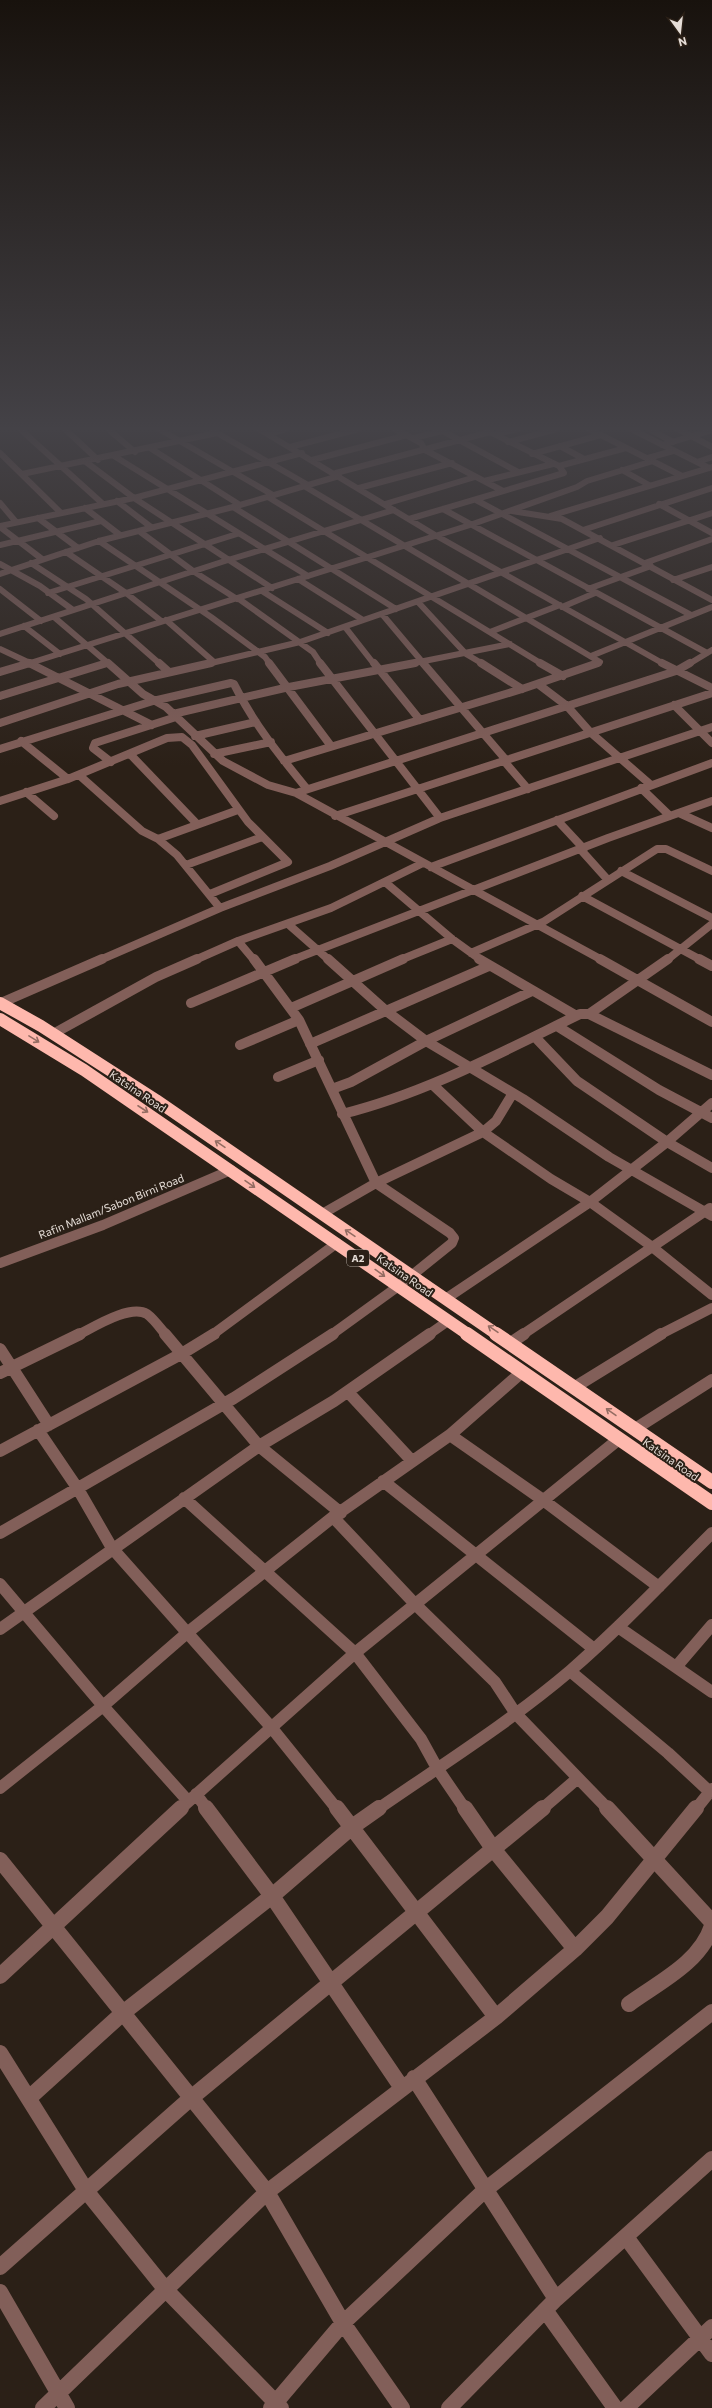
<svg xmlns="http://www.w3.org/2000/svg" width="712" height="2408" viewBox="0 0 712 2408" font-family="Commissioner,sans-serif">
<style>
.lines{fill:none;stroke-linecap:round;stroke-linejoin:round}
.minor-far4{stroke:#825f59;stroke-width:6}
.minor-far3{stroke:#825f59;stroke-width:8}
.minor-far2{stroke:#825f59;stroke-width:10}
.minor-far1{stroke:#825f59;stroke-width:12}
.minor{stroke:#825f59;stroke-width:16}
.highway-far1{stroke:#feb8ad;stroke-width:12}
.highway{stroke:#feb8ad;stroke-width:14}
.oneway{stroke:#946c62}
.labels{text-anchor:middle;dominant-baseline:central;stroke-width:4;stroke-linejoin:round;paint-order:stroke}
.shield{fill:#2b2017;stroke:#aea59e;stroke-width:1}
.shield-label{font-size:10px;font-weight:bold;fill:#e6ded8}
.street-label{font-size:11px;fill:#e6ded8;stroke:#2b2017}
</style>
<rect width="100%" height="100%" fill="#2b2017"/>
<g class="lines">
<path class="minor-far4" d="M20,429L103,504
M65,429L98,460
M108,429L135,452
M159,429L273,495
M259,429L435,535L664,664
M395,429L421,443L425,450L503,491
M439,429L518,472
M589,429L682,476
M631,429L709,468
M678,429L712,447
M212,430L308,485
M486,430L559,466L626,448
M651,430L673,442
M268,434L286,429
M496,434L518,429
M414,438L442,431
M508,442L557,429
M662,445L712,430
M560,446L584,459
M290,447L359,429
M150,448L240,505
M0,453L61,513
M532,454L601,435
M114,456L308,576
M648,458L673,451
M312,460L407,435
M86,462L134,498L272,588
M697,462L712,457
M622,470L649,485
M336,473L490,432
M22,474L217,433
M484,481L553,464
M304,486L600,662L595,664
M359,488L452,463
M268,497L542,664
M476,500L691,615
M117,501L151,527
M0,503L16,522
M385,504L475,477
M659,504L712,533
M233,507L396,609
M85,508L120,535
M443,509L707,653
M512,511L562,519L712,600
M550,516L712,467
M38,518L78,548
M409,519L564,473L559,466
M0,526L134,498L302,453
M0,527L42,559
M583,530L712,488
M139,531L193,571L237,599
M99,541L211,617L265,657L270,664
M0,545L101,521
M613,545L712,513
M66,552L126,593L160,620
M31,563L86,599L160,664
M645,563L712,539
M0,564L40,586L73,610
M0,574L99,541L233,507L339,476
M298,579L363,620
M673,580L712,567
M0,589L41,621
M588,589L651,566
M262,591L328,633
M48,593L237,534
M239,599L313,652L321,664
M418,602L466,654L483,664
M562,607L595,593
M382,614L424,664
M54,617L109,664
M166,620L214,662
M24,626L60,654
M345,627L374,664
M490,632L560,605
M0,634L228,560L394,510
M0,649L32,664
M591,656L712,607
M27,664L470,525L577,487L587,481L653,461
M105,664L107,663
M207,664L300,642L600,538
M409,664L510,644
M689,664L712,650"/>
<path class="minor-far3" d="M29,663L152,725
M108,663L143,694L166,707L223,761L268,785L296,793L602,960
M159,663L169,672
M269,663L331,746
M320,663L440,818
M374,663L420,720
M423,663L506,760
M481,663L522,689
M540,663L563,676
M662,663L712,688
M0,672L30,663
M538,684L567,706L590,732L651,785
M0,696L107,663
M674,705L712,743
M173,714L289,687L415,663
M0,723L118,684L211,663
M195,736L256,722
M21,741L68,779
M0,749L153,701L231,683L234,684C253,723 280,756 307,789
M130,754L197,824
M214,754L271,742
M284,761L522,689L598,663
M504,761L528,789
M111,762L93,748L95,743L176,717
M79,775L142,831L158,839L177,855L220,908
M641,788L670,816
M26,792L54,816
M296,793L676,671L690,663
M0,801L68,779L167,738L182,737L192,745L248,822L288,862L210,894
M679,813L712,828
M335,816L712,693
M557,820L584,849
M158,839L238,810
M581,850L607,879
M186,865L262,837
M431,867L712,763
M621,871L712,918
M385,882L452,939L481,960
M582,896L701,960
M288,924L329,960
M238,941L254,960
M471,953L543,922L657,849H666L712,871
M100,960L220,908L330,866L440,818L712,727
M195,960L238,941L331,908L423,863
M292,960L608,838L712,801
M400,960L452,939
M667,960L712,924"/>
<path class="minor-far2" d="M254,959L299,1020L376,1183L450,1233L454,1238L452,1243L400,1285L331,1335
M328,959L385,1010L426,1041L523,1099L609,1157L712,1216
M479,959L575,1015
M600,959L712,1022
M699,959L712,966
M1,1003L102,959
M191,1003L295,959
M291,1008L403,959
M589,1014L668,959
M557,1026L659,1090L712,1118
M53,1034L156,977L197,959
M535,1037L577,1081L667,1142L712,1168
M310,1044L489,966
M240,1045L299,1020
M278,1077L319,1060
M432,1084L483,1132L551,1179L590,1202L651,1246L712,1295
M332,1089L351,1082L426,1041L532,991
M342,1114C426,1093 502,1052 580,1014H589L712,1075
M322,1214L376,1183L483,1132L496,1121L513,1093
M0,1263L103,1225L231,1170
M447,1298L590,1202L667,1142L712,1103
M78,1335C94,1327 130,1304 147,1314C154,1319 161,1329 166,1335
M212,1335L337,1243
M428,1335L448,1321
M522,1335L710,1208
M659,1335L712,1308"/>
<path class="minor-far1" d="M165,1334L259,1446L341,1513
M512,1342L524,1334
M0,1349L49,1425
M0,1373L80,1334
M575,1387L661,1334
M348,1392L412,1461
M635,1429L712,1380
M38,1430L78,1489L112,1548L271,1727L337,1809
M450,1435L543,1500L659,1587
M0,1451L183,1353L214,1334
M383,1481L594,1649
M184,1498L355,1653L421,1739L437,1768L465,1809
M333,1517L416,1605L495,1682L516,1714L608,1809
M0,1533L234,1398L333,1334
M0,1584L103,1706L188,1801
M618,1627L712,1692
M0,1629L259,1446L334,1401L430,1334
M676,1667L712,1625
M570,1671L668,1753L710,1792
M0,1788L103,1706L187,1633L333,1517L450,1435L522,1372
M196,1794L207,1809
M180,1809L355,1653L619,1439
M378,1809C443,1764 510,1722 570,1671C620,1628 666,1579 712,1533
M542,1809L578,1778
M696,1809L712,1789"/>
<path class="minor" d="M206,1808L272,1896L402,2088
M337,1808L496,2017
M465,1808L494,1850L575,1949
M607,1808L712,1922
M0,1860L267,2192L343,2323L402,2408
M0,1976L181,1808
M629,2004C659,1982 700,1963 712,1926
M0,2053L87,2192L166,2290L281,2408
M414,2078L556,2299
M29,2098L124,2012L272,1896L352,1827L379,1808
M626,2237L712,2354
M0,2267L191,2098L543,1808
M0,2292L67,2408
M545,2310L615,2408
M43,2408L267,2192L496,2017L575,1949L607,1917L696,1808
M271,2408L343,2323L485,2190L712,2012
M449,2408L556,2299L712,2159
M626,2408L712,2327"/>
<path class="highway-far1" d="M0,1003L41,1026L156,1100L498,1335
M0,1019L84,1070L469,1335"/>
<path class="highway" d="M467,1334L712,1503
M496,1334L712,1482"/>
</g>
<defs><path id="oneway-shaft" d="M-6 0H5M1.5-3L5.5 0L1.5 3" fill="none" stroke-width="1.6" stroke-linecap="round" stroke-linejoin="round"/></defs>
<g class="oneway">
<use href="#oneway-shaft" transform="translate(34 1039) rotate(32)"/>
<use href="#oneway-shaft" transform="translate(143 1109) rotate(33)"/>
<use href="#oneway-shaft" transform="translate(220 1144) rotate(-146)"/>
<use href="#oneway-shaft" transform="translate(250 1184) rotate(35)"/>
<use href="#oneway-shaft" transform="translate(350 1233) rotate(-146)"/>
<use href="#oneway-shaft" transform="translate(380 1273) rotate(36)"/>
<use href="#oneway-shaft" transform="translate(493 1329) rotate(-146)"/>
<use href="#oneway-shaft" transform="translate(611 1412) rotate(-145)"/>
</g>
<linearGradient id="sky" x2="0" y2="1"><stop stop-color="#18120d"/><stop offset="0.56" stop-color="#444247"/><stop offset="1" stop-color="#444247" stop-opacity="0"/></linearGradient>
<rect width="712" height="766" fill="url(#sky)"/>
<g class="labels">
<rect class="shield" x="347" y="1250" width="22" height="16" rx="3"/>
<g class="shield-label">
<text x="358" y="1258">A2</text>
</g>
<g class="street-label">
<text transform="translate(138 1091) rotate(34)">Katsina Road</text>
<text transform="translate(111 1206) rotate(-22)">Rafin Mallam/Sabon Birni Road</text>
<text transform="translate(405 1275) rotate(35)">Katsina Road</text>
<text transform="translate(671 1459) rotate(35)">Katsina Road</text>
</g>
</g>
<g transform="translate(680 32) rotate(165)" stroke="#2b2017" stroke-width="3" paint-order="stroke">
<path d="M0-3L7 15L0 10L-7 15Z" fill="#e6ded8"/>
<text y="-6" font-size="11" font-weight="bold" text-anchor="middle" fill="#e6ded8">N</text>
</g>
</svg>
